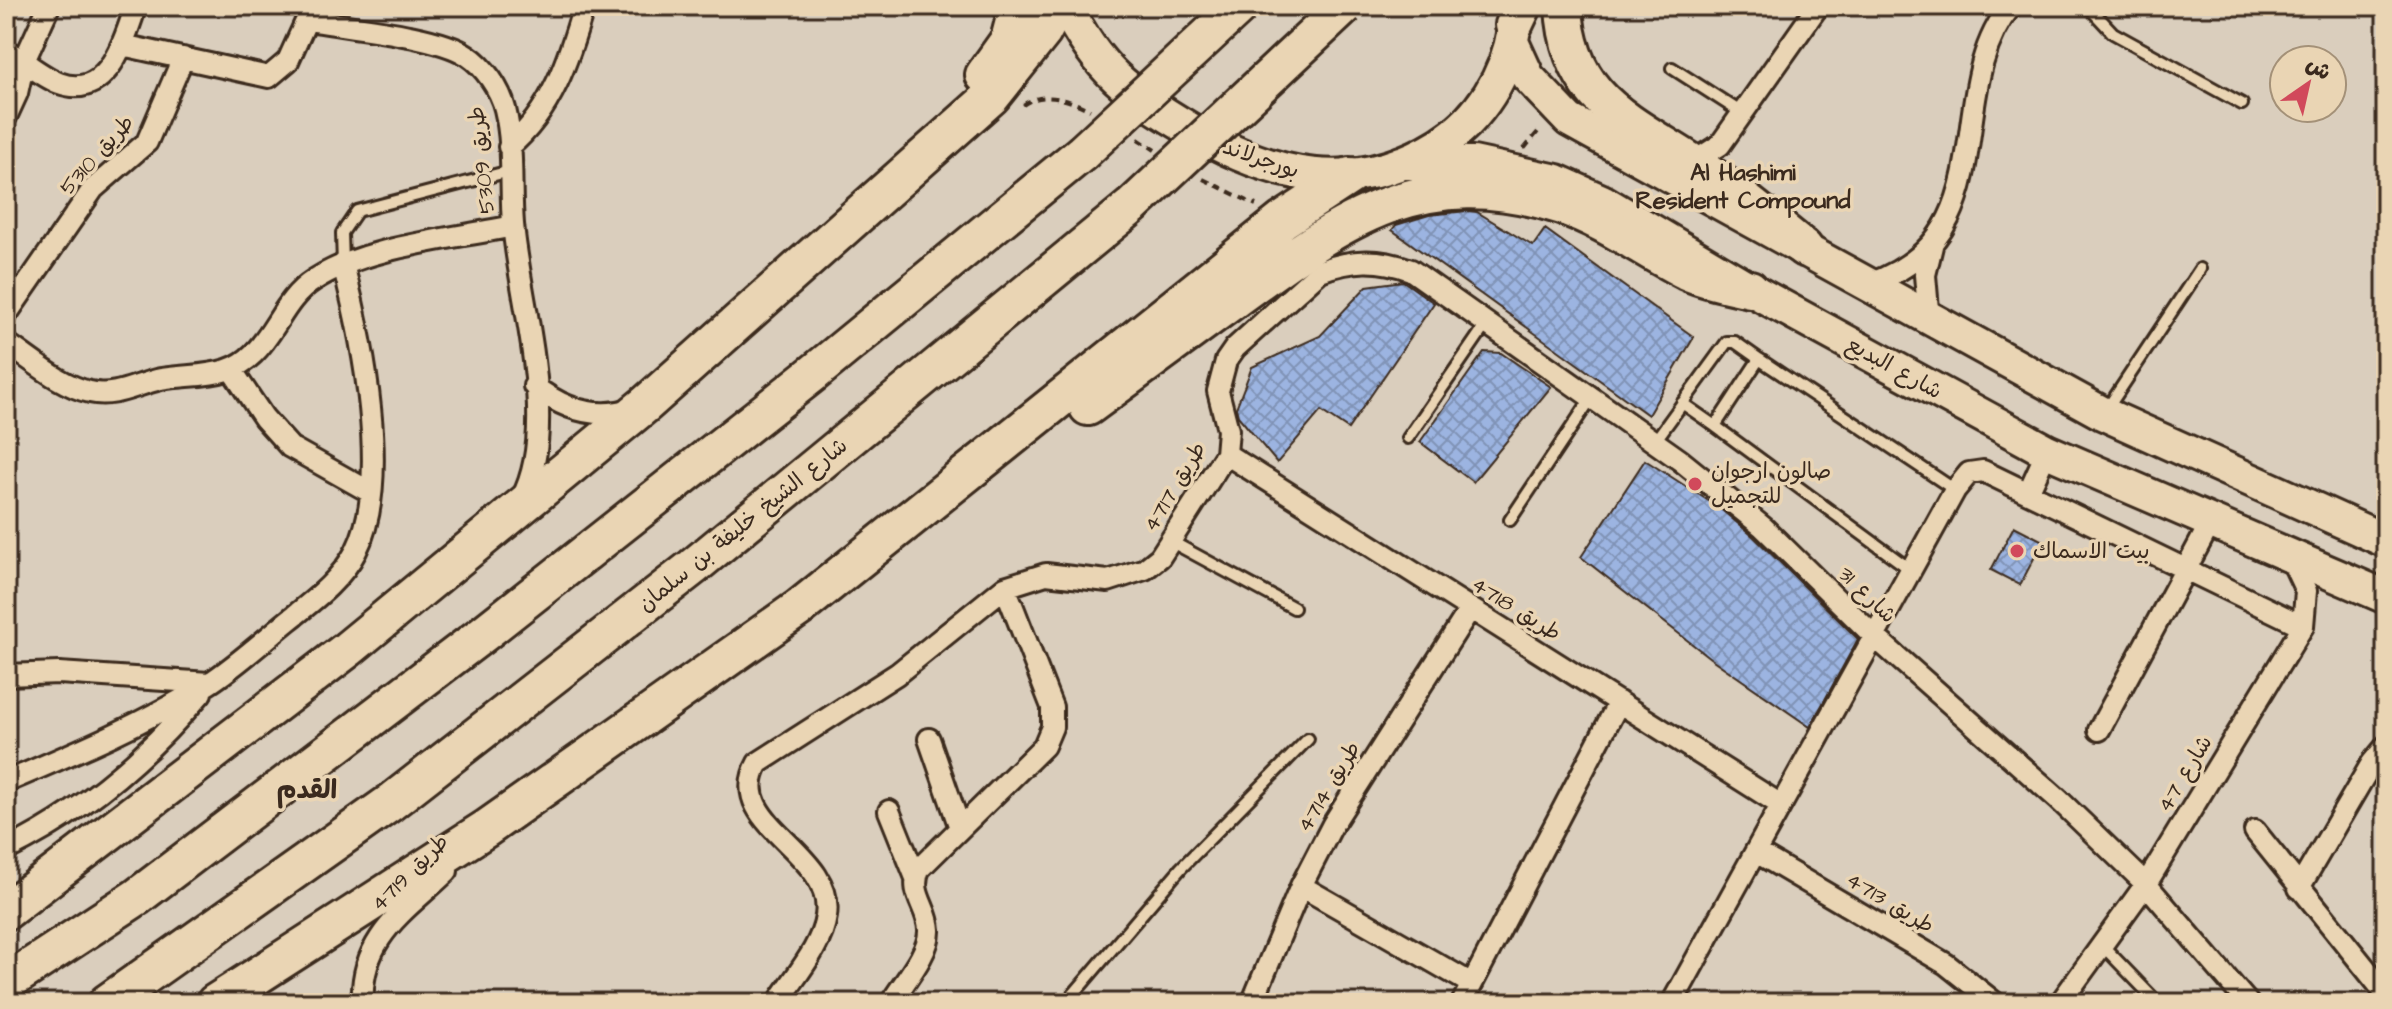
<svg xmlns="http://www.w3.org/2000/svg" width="2392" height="1009" viewBox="0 0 2392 1009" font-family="'Architects Daughter','Playpen Sans Arabic',sans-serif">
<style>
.building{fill:url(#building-cross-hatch);stroke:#3b2a1e;stroke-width:2}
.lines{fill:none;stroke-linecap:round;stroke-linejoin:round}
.lane-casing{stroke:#3b2a1e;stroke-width:16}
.street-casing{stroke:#3b2a1e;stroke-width:26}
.primary-casing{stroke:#3b2a1e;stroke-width:38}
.highway-casing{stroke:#3b2a1e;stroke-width:42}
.path{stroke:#3b2a1e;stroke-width:4;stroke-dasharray:8 6;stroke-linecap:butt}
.lane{stroke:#ead5b4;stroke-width:10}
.street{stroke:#ead5b4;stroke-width:20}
.primary{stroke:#ead5b4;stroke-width:32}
.highway{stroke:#ead5b4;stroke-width:36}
.highway-bridge-casing{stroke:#3b2a1e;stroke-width:42;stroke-linecap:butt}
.highway-bridge{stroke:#ead5b4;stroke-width:36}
.poi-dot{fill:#d1495b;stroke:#ead5b4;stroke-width:3}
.labels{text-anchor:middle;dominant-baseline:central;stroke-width:7;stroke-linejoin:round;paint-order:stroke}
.street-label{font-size:22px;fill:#3b2a1e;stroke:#ead5b4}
.poi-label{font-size:22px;fill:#3b2a1e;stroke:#ead5b4;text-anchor:start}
.neighbourhood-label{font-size:24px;font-weight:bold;fill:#3b2a1e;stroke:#ead5b4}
.quarter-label{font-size:26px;font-weight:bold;fill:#3b2a1e;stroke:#ead5b4}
</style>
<defs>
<pattern id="building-cross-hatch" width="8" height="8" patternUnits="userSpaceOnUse" patternTransform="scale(2)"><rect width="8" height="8" fill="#9cb4e1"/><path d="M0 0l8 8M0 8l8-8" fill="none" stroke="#8093b6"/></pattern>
</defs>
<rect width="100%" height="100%" fill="#dacebd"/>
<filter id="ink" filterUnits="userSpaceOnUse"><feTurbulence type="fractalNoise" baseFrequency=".0125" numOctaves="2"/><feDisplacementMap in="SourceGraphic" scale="16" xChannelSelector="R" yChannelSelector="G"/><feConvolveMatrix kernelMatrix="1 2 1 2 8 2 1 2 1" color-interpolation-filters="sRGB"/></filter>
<g filter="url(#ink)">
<path class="building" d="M1467,211L1477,212L1533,246L1545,229L1694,337L1648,415L1392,230L1396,225L1429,215Z
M1403,281L1434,303L1348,429L1321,411L1277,463L1238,416L1236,408L1252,367L1320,336L1367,286Z
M1484,352L1501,353L1551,387L1473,482L1420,442Z
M1645,460L1718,507L1754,537L1858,639L1810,727L1710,658L1581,557Z
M2014,526L2043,541L2020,585L1991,570Z"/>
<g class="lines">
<defs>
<path id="lane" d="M2088,6L2113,33L2242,104
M1672,68L1742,113
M343,264L342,233L357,211L510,171
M1682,403L1715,426
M2107,409L2200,269
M1408,438L1487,323
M1655,441L1727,342H1735L1759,359
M1510,520L1592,397
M1172,542L1294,608
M1911,570L1715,426L1759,359L1955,490
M2102,945L2158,1003
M1066,1003L1181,868L1308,739"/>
<path id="street" d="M308,20C348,27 437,35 467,55C485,67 500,89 505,109C514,146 510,186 513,224C520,304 560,425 522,498
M122,45L269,77L288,61L313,6
M6,50C23,60 41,76 59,83C108,101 124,40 136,6
M6,117L17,93L24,61L49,6
M509,147C552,111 569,58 584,6
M1692,163L1720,145L1818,6
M1869,284C2010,235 1940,91 2011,6
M6,315L93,189L147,142L183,58
M1929,321L1925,275L1932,246
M6,343C31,359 60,386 90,392C115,398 137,384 161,379C183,375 205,377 227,370C236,367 246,361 253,354C277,331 284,299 314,280C366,246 452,239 513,226
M231,369L264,418L290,447L370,492
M534,386C563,409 595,420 631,409
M1226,454L1781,805
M2028,493L2047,451
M6,675L59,673L209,683
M2099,730L2211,522
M929,739L960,828
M6,782C74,753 145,723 208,684C236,666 263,641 289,620C314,600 341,580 356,551C392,481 362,338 343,264
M889,811L916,878
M2255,831L2386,994
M6,850C82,813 147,757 201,693
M1756,852L1946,964L1995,1003
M1301,886L1472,984
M2299,888L2372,763L2386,746
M363,1003C359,937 407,910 447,871
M778,1003C794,977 822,947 826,916C836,851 723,825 758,763L897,674L1005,587L1046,574L1108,581L1145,569L1160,557L1226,454L1228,430L1218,391L1226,361L1235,348L1320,271C1353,259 1378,258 1411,270L1680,460L1763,527L1876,638L2058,799L2146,884L2248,1003
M891,1003C902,984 930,953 929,930C928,906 909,895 919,869L1044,746L1052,727V707L1005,587
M1252,1003L1301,886L1333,824L1470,609
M1462,1003L1619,702
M1672,1003L1955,490L1969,473L1983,471L2303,626
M2060,1003L2146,884L2303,626L2306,591L2291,559"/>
<path id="primary" d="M1066,6C1097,70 1129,93 1188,128C1271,177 1353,198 1440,144C1480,119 1507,75 1514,29
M1512,42L1528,77L1569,120L2104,414L2386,541
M1401,163H1473L1557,181L1602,201L1750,289L2047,451L2386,597"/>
<path id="highway" d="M1564,6C1568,107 1641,125 1712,176C1744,198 1774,224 1804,248
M1514,25L1523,6
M984,75L1009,40L1018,6
M1088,407C1137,371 1186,335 1235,299C1341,221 1422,160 1562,206C1607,221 1644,250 1686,271C1706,280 1728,284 1750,289
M6,911L348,649L646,404L992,96L1043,32L1057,6
M6,983L137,897L483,634L815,372L1082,153
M107,1003L390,803L693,567L1132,206
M215,1003L487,828L799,608L1283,220L1350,176"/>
</defs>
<use href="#lane" class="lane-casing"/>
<use href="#street" class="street-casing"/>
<use href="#primary" class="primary-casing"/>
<use href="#highway" class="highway-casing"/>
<path class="path" d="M1023,105C1043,90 1070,100 1090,110
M1138,139L1155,150
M1524,149L1541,128
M1203,179L1256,205"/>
<use href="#lane" class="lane"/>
<use href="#street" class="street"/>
<use href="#primary" class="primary"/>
<use href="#highway" class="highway"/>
<defs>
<path id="highway-bridge" d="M1082,153L1240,6
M1132,206L1345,6"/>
</defs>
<use href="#highway-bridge" class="highway-bridge-casing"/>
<use href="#highway-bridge" class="highway-bridge"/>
</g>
</g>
<g class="poi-dot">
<circle cx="1695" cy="484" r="8"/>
<circle cx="2017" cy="551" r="8"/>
</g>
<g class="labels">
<g class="street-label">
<text transform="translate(97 155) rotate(-48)">طريق 5310</text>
<text transform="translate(1261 159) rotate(19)">بورجرلاند</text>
<text transform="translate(482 160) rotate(-96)">طريق 5309</text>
<text transform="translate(1894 368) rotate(29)">شارع البديع</text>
<text transform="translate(1175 487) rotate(-59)">طريق 4717</text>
<text transform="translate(743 525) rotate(-39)">شارع الشيخ خليفة بن سلمان</text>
<text transform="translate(1867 595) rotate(44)">شارع 31</text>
<text transform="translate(1516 609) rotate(32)">طريق 4718</text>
<text transform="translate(2185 774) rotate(-59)">شارع 47</text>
<text transform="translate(1329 787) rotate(-59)">طريق 4714</text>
<text transform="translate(410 873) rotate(-45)">طريق 4719</text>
<text transform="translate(1890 903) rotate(31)">طريق 4713</text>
</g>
<g class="poi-label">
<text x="1711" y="471">صالون ارجوان<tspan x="1711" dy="25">للتجميل</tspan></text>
<text x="2033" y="551">بيت الاسماك</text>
</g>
<g class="neighbourhood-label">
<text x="1743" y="173">Al Hashimi<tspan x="1743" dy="28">Resident Compound</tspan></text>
</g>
<g class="quarter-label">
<text x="307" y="790">القدم</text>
</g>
</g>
<rect width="2392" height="1009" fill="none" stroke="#ead5b4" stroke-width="32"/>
<rect x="16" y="16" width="2360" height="977" fill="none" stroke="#3b2a1e" stroke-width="3" filter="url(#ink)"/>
<g transform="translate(2308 84) rotate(34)"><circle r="38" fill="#ead5b4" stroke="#a49178" stroke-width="2"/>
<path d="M0-6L14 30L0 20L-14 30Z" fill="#d1495b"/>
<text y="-12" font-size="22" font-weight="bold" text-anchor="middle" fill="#3b2a1e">ش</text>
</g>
</svg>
